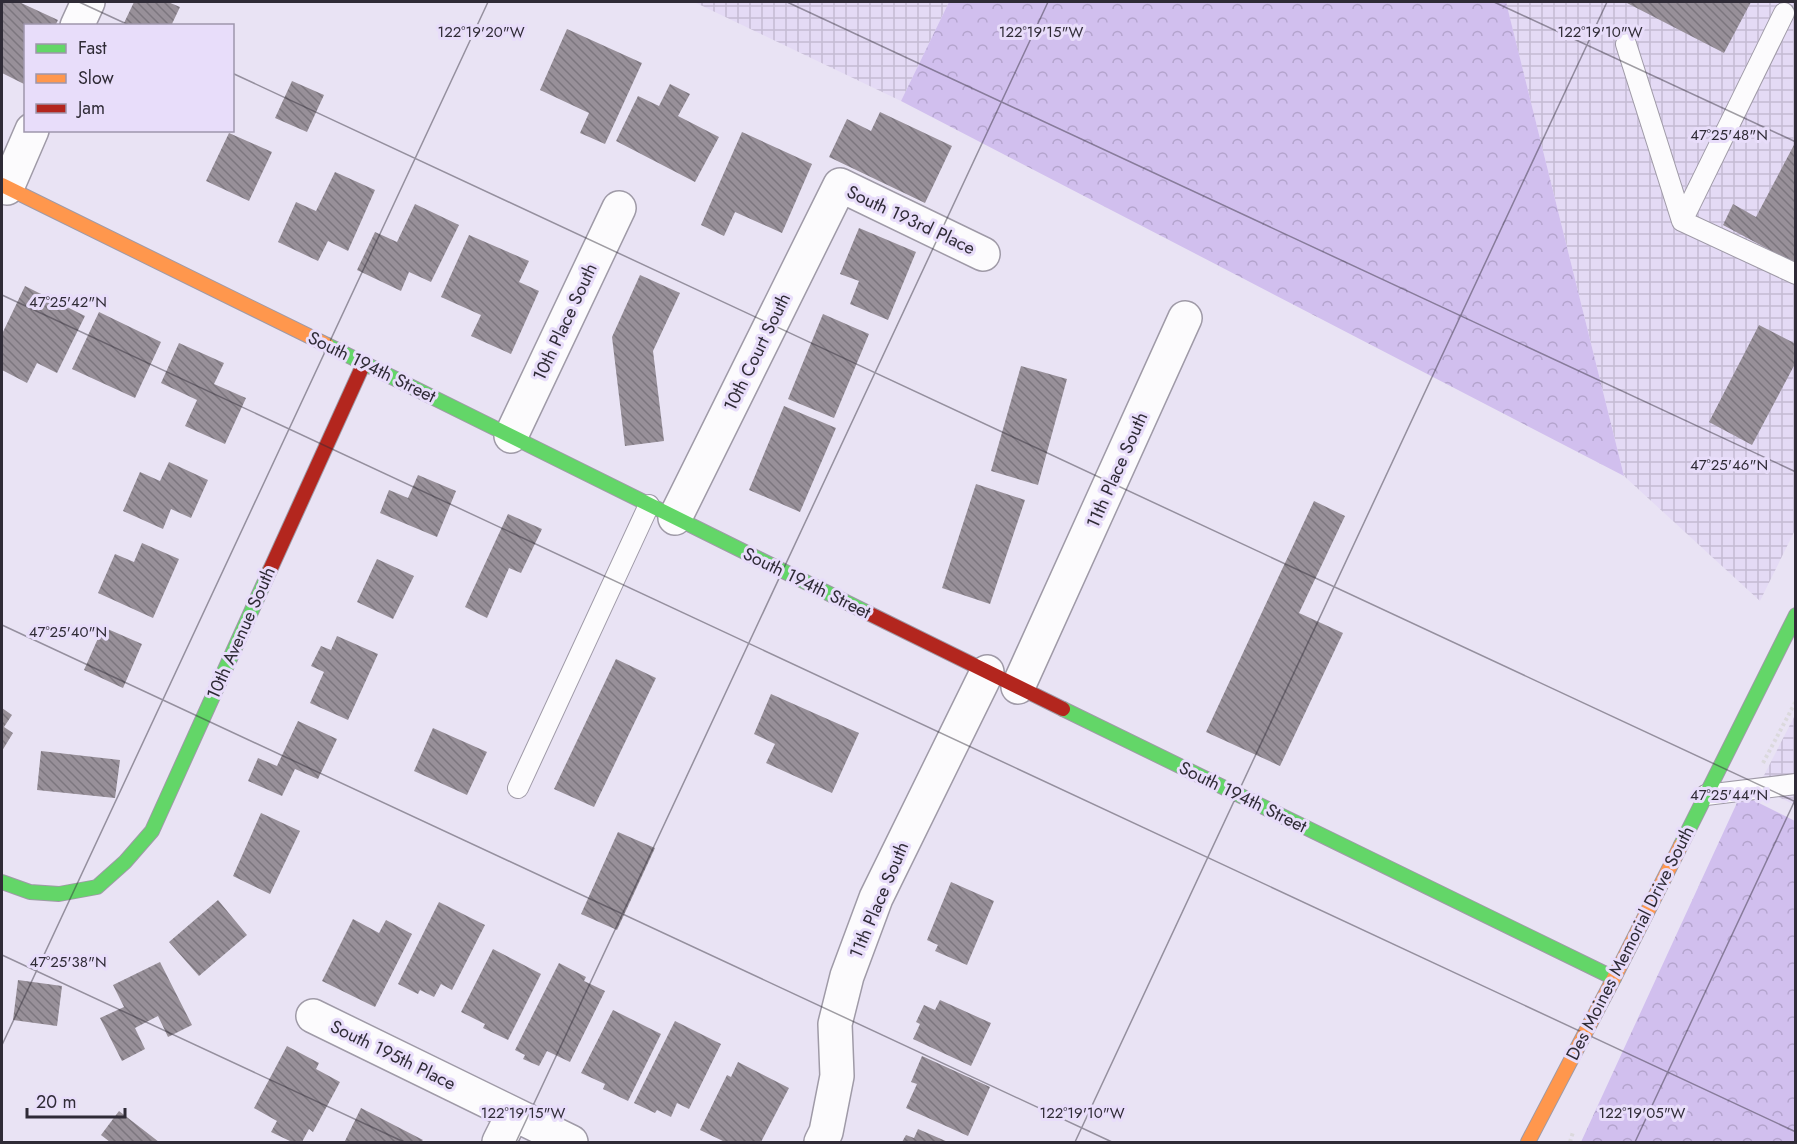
<svg xmlns="http://www.w3.org/2000/svg" width="1797" height="1144" viewBox="0 0 1797 1144" font-family="Jost,sans-serif">
<style>
.industrial{fill:url(#industrial-grid)}
.forest{fill:url(#forest-crowns)}
.building{fill:url(#building-back-hatch)}
.lines{fill:none;stroke-linecap:round;stroke-linejoin:round}
.lane-casing{stroke:#9f9aa7;stroke-width:22}
.street-casing{stroke:#9f9aa7;stroke-width:36}
.fast-casing{stroke:#9f9aa7;stroke-width:16}
.slow-casing{stroke:#9f9aa7;stroke-width:16}
.jam-casing{stroke:#9f9aa7;stroke-width:16}
.path{stroke:#dbd9dd;stroke-width:4;stroke-dasharray:3 3;stroke-linecap:butt}
.lane{stroke:#fcfbfd;stroke-width:20}
.street{stroke:#fcfbfd;stroke-width:33}
.fast{stroke:#63d668;stroke-width:14}
.slow{stroke:#ff974d;stroke-width:14}
.jam{stroke:#b3261e;stroke-width:14}
.ticks{fill:none;stroke:#2f2b36;stroke-width:1.5;stroke-opacity:0.45}
.labels{text-anchor:middle;dominant-baseline:central;stroke-width:6;stroke-linejoin:round;paint-order:stroke}
.street-label{font-size:18px;fill:#2f2b36;stroke:#e8ddfa}
.ticks-label{font-size:15px;text-anchor:middle;fill:#2f2b36;stroke:#e8ddfa;stroke-width:6;stroke-linejoin:round;paint-order:stroke}
</style>
<defs>
<pattern id="industrial-grid" width="8" height="8" patternUnits="userSpaceOnUse" patternTransform="scale(1.5)"><rect width="8" height="8" fill="#e4daf5"/><path d="M0 4h8M4 0v8" fill="none" stroke="#c4bbd3"/></pattern>
<pattern id="forest-crowns" width="20" height="18" patternUnits="userSpaceOnUse" patternTransform="scale(1.5)"><rect width="20" height="18" fill="#d1bfee"/><path d="M2 6a3 3 0 1 1 6 0M12 15a3 3 0 1 1 6 0" fill="none" stroke="#b4a4cd"/></pattern>
<pattern id="building-back-hatch" width="6" height="6" patternUnits="userSpaceOnUse" patternTransform="scale(1.5)"><rect width="6" height="6" fill="#989099"/><path d="M-1 5l2 2M0 0l6 6M5-1l2 2" fill="none" stroke="#7c767e"/></pattern>
</defs>
<rect width="100%" height="100%" fill="#e9e3f4"/>
<path class="industrial" d="M694,2H949L901,101Z
M1506,2H1795V530L1760,601L1624,476Z
M1795,715V805L1758,787Z"/>
<path class="forest" d="M949,2H1506L1624,476L901,101Z
M1741,794L1795,821V1142H1581Z"/>
<path class="building" d="M2,2H19L58,20L55,26H26V85L2,73Z
M134,2H168L180,7L171,26H129L124,23Z
M1625,2H1751L1724,53Z
M567,29L642,63L605,144L580,133L589,113L540,90Z
M292,81L324,95L307,132L275,118Z
M670,84L690,94L678,116L719,137L695,182L616,141L638,96L659,106Z
M880,112L952,146L925,203L829,157L847,119L871,131Z
M742,132L812,164L782,233L735,212L724,236L701,225Z
M229,133L272,152L249,201L206,181Z
M1796,141V264L1723,225L1733,204L1756,217Z
M335,172L375,190L348,251L328,241L318,261L278,242L296,202L316,211Z
M415,204L459,225L431,282L409,272L401,291L357,270L375,232L397,242Z
M859,228L916,252L888,320L850,304L859,281L840,274Z
M469,235L529,261L519,282L539,291L511,354L471,336L481,315L441,297Z
M640,275L680,293L653,351L664,441L625,446L612,337Z
M25,286L85,316L57,373L37,363L27,383L2,370V334Z
M99,312L161,342L135,398L72,369Z
M823,314L869,334L834,418L788,399Z
M1759,325L1796,344V362L1752,445L1709,422Z
M179,343L224,363L214,384L246,398L225,444L185,426L197,400L161,383Z
M1021,366L1067,379L1038,485L991,471Z
M784,406L836,428L800,512L749,490Z
M169,462L208,480L191,518L171,509L163,529L123,511L140,472L160,481Z
M418,475L456,491L437,537L380,513L389,490L408,498Z
M976,484L1025,500L990,604L942,588Z
M1314,501L1345,516L1299,613L1343,633L1280,766L1206,732Z
M508,514L542,529L521,573L509,568L487,618L465,607Z
M142,543L179,559L153,618L98,593L115,554L134,562Z
M377,559L414,576L393,619L357,602Z
M103,627L142,644L123,688L84,670Z
M337,636L378,654L348,720L310,703L324,672L311,666L321,646L331,650Z
M616,659L656,678L594,807L554,789Z
M771,694L859,733L832,793L766,763L775,744L754,734Z
M2,708L12,715L4,727L13,733L2,751Z
M298,721L337,739L318,779L295,769L282,796L248,781L258,758L277,766Z
M433,728L487,752L467,795L414,771Z
M41,751L120,760L115,798L37,790Z
M261,813L300,831L270,894L233,876Z
M618,832L655,848L617,930L581,914Z
M951,882L994,901L967,965L935,951L938,945L927,940Z
M218,900L247,935L199,976L169,942Z
M439,902L485,925L452,990L441,984L434,997L420,990L418,994L398,984Z
M353,919L379,933L386,920L412,934L375,1007L322,981Z
M493,949L541,974L508,1040L483,1028L485,1024L461,1012Z
M160,962L192,1025L168,1037L158,1016L135,1028L145,1049L122,1061L100,1018L124,1007L113,985Z
M559,963L586,977L584,981L605,991L570,1062L547,1051L539,1066L523,1059L525,1055L515,1050Z
M18,980L62,986L57,1026L13,1020Z
M940,1000L991,1023L971,1066L913,1039L920,1024L916,1022L924,1005L935,1010Z
M613,1010L661,1034L628,1101L603,1089L605,1084L581,1073Z
M675,1021L721,1044L689,1109L677,1103L671,1117L657,1110L655,1113L634,1103Z
M287,1046L319,1063L316,1069L340,1082L313,1132L309,1129L302,1142H292L271,1132L277,1121L254,1108Z
M922,1056L990,1087L968,1136L906,1108L917,1084L911,1082Z
M738,1062L789,1088L761,1142H725L700,1130L727,1075L731,1077Z
M361,1108L423,1140L421,1142H347L345,1141Z
M119,1111L159,1142H110L101,1135Z
M918,1129L948,1142H902L906,1135L914,1138Z"/>
<g class="lines">
<defs>
<path id="lane" d="M1784,13L1682,221L1796,274
M1626,44L1682,221
M518,788L649,505
M1706,795L1796,784"/>
<path id="street" d="M77,26L88,2
M7,188L32,130
M511,436L619,208
M675,518L840,185L983,254
M1018,687L1185,318
M313,1016L571,1142
M499,1142L513,1114
M821,1142L826,1132L837,1076L835,1024L847,976L876,898L987,672"/>
<path id="fast" d="M327,345L868,613
M1063,709L1614,978
M1681,845L1796,615
M2,882L30,892L59,894L97,887L125,862L152,831L270,570"/>
<path id="slow" d="M2,185L327,345
M1528,1142L1614,978L1681,845"/>
<path id="jam" d="M270,570L364,363
M868,613L1063,709"/>
</defs>
<use href="#lane" class="lane-casing"/>
<use href="#street" class="street-casing"/>
<use href="#fast" class="fast-casing"/>
<use href="#slow" class="slow-casing"/>
<use href="#jam" class="jam-casing"/>
<path class="path" d="M1763,763L1796,701
M1570,1142L1573,1132"/>
<use href="#lane" class="lane"/>
<use href="#street" class="street"/>
<use href="#fast" class="fast"/>
<use href="#slow" class="slow"/>
<use href="#jam" class="jam"/>
</g>
<path class="ticks" d="M79,2L131,26M787,2L1796,472M1494,2L1796,142M232,73L1796,802M2,295L1796,1132M2,625L1112,1142M2,955L404,1142M2,1045L488,2M516,1142L1048,2M1075,1142L1607,2M1635,1142L1796,798"/>
<g class="labels">
<g class="street-label">
<text transform="translate(911 220) rotate(25)">South 193rd Place</text>
<text transform="translate(565 322) rotate(-65)">10th Place South</text>
<text transform="translate(757 352) rotate(-64)">10th Court South</text>
<text transform="translate(372 367) rotate(26)">South 194th Street</text>
<text transform="translate(1117 470) rotate(-66)">11th Place South</text>
<text transform="translate(807 583) rotate(26)">South 194th Street</text>
<text transform="translate(241 633) rotate(-66)">10th Avenue South</text>
<text transform="translate(1243 797) rotate(26)">South 194th Street</text>
<text transform="translate(879 900) rotate(-67)">11th Place South</text>
<text transform="translate(1630 943) rotate(-63)">Des Moines Memorial Drive South</text>
<text transform="translate(393 1055) rotate(26)">South 195th Place</text>
</g>
</g>
<g class="ticks-label">
<text x="481" y="37">122°19'20"W</text>
<text x="1041" y="37">122°19'15"W</text>
<text x="1600" y="37">122°19'10"W</text>
<text x="1729" y="140">47°25'48"N</text>
<text x="68" y="307">47°25'42"N</text>
<text x="1729" y="470">47°25'46"N</text>
<text x="68" y="637">47°25'40"N</text>
<text x="1729" y="800">47°25'44"N</text>
<text x="68" y="967">47°25'38"N</text>
<text x="523" y="1118">122°19'15"W</text>
<text x="1082" y="1118">122°19'10"W</text>
<text x="1642" y="1118">122°19'05"W</text>
</g>
<rect width="1797" height="1144" fill="none" stroke="#2f2b36" stroke-width="6"/>
<rect x="24" y="24" width="210" height="108" fill="#e8ddfa" stroke="#9e96ac" stroke-width="1.5"/>
<rect x="36" y="44" width="30" height="9" fill="#63d668" stroke="#9e96ac" stroke-width="1.5"/>
<text x="78" y="54" font-size="18" fill="#2f2b36">Fast</text>
<rect x="36" y="74" width="30" height="9" fill="#ff974d" stroke="#9e96ac" stroke-width="1.5"/>
<text x="78" y="84" font-size="18" fill="#2f2b36">Slow</text>
<rect x="36" y="104" width="30" height="9" fill="#b3261e" stroke="#9e96ac" stroke-width="1.5"/>
<text x="78" y="114" font-size="18" fill="#2f2b36">Jam</text>
<path d="M27 1108v9h98v-9" fill="none" stroke="#2f2b36" stroke-width="3"/>
<text x="36" y="1108" font-size="18" fill="#2f2b36" stroke="#e8ddfa" stroke-width="4.5" paint-order="stroke">20 m</text>
</svg>
